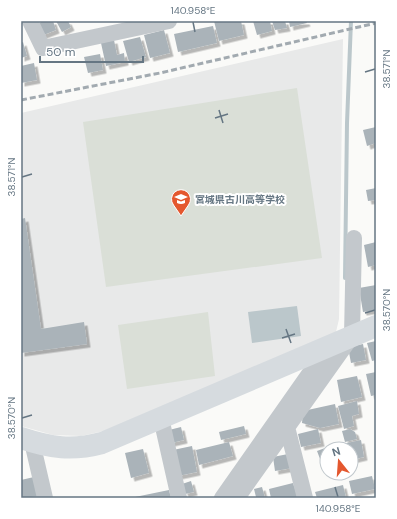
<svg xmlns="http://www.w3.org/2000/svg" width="397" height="519" viewBox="0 0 397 519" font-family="'DM Sans','Noto Sans JP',sans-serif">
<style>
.built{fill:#e8e9e9}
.green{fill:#dadfd7}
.water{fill:#bbc7cb}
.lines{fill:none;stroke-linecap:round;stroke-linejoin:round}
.stream{stroke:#bbc7cb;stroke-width:4}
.building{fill:#aab3b9;filter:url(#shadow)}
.street{stroke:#c3c8cc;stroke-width:16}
.secondary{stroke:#d6dbdf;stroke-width:22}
.rail{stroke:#a2aab0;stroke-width:3;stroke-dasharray:6 3;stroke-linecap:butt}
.ticks{fill:none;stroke:#657683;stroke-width:1.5}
.labels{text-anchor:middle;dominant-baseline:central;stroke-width:4;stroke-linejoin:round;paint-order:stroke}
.poi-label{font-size:10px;font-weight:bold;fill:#657683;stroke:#fff;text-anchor:start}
.neatline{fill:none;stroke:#657683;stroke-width:1.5}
.ticks-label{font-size:10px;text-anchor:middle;fill:#657683}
</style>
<defs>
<filter id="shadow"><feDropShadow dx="3.5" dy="3.5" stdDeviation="0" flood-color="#0004"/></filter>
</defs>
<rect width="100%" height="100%" fill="#fafaf8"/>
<path class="built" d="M343,39L339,319L336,332L104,431L81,436L53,435L21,426V113Z"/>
<path class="green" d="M297,88L322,258L106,287L83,122Z
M208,312L215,376L127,389L118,325Z"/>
<path class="water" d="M297,306L301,336L252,343L248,312Z"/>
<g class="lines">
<path class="stream" d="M345,278L347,123L351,21"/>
</g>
<path class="building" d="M44,21H53L56,30L41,36L36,24Z
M56,21H68L71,27L62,32Z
M214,21H241L244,35L219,41Z
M253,21H270L272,31L257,35Z
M272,21H285L287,28L275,30Z
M289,21H306L307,23L290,27Z
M213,26L217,43L178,52L174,34Z
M164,30L170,53L150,58L144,35Z
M140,37L146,57L129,62L123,41Z
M114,40L117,55L124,53L125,62L106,66L101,43Z
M23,42L27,56L21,58V43Z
M100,54L103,70L88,73L84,57Z
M34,63L37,80L21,83V66Z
M376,127V143L367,146L363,130Z
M376,188V200L368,201L366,190Z
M25,218L41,329L84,322L87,344L21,353V219Z
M376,242V265L368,267L364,245Z
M376,285V310L363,312L359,288Z
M376,341V360L372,361L367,343Z
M363,344L366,360L351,363L348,347Z
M376,372V395L371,396L366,374Z
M357,376L362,397L341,402L337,380Z
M357,401L359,414L352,416L354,426L344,429L338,406Z
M335,404L339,424L320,428L302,423L303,411Z
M244,426L246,434L221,440L219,432Z
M181,427L184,440L171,443L169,430Z
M318,429L321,443L301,447L298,434Z
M350,429L355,432L357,439L345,442L342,431Z
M361,440L364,457L351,460V449H328V447Z
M229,442L233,456L199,465L196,450Z
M192,446L197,472L178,476L173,450Z
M325,448L327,463L322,464L317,451Z
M143,449L149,473L131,478L125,453Z
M288,454L292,468L275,471L273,457Z
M372,476L375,489L352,494L349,481Z
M34,477L39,496L21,498V480Z
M191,481L194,492L185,494L182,484Z
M293,483L298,498H271L269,489Z
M343,485L346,498H317L315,492Z
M262,487L265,498H252L256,497L254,489Z
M169,490L171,498H135V497Z"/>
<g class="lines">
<path class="street" d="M30,21L43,48L169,21
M161,418L179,498
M287,427L305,498
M32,442L45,498
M222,498L328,347
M237,498L352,336L354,238"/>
<path class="secondary" d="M21,438C51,448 72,451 102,443L376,326"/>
<path class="rail" d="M21,100L160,73L376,23"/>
</g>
<path class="ticks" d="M193,22L195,32M365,72L375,69M219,110L223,123M215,118L228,114M22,177L32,174M365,313L375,310M286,329L291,343M282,338L295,334M22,418L32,415M335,487L338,497"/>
<defs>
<symbol id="school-pin" viewBox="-11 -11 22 30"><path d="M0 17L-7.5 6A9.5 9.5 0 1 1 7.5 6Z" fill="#e4572e" stroke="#fff"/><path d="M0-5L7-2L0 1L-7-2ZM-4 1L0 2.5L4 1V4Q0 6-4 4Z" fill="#fff"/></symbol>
</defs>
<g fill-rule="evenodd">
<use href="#school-pin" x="170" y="188" width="22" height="30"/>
</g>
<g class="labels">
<g class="poi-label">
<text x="195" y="199">宮城県古川高等学校</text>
</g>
</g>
<rect width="397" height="519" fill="none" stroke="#ffffff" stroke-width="44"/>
<g transform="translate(339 461) rotate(343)"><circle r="19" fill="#ffffff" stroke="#c1c8cd"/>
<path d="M0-3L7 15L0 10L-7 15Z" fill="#e4572e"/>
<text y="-6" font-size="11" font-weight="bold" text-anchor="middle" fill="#657683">N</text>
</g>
<path d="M40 56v6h103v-6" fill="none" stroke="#657683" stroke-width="2"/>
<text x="46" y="56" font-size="12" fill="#657683" stroke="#ffffff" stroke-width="3" paint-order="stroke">50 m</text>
<rect x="22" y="22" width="353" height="475" class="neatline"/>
<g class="ticks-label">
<text x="193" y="14">140.958°E</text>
<text transform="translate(386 69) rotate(-90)" y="4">38.571°N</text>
<text transform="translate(11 177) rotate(-90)" y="4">38.571°N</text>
<text transform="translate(386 310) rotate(-90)" y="4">38.570°N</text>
<text transform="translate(11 418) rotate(-90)" y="4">38.570°N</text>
<text x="338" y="512">140.958°E</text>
</g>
</svg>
